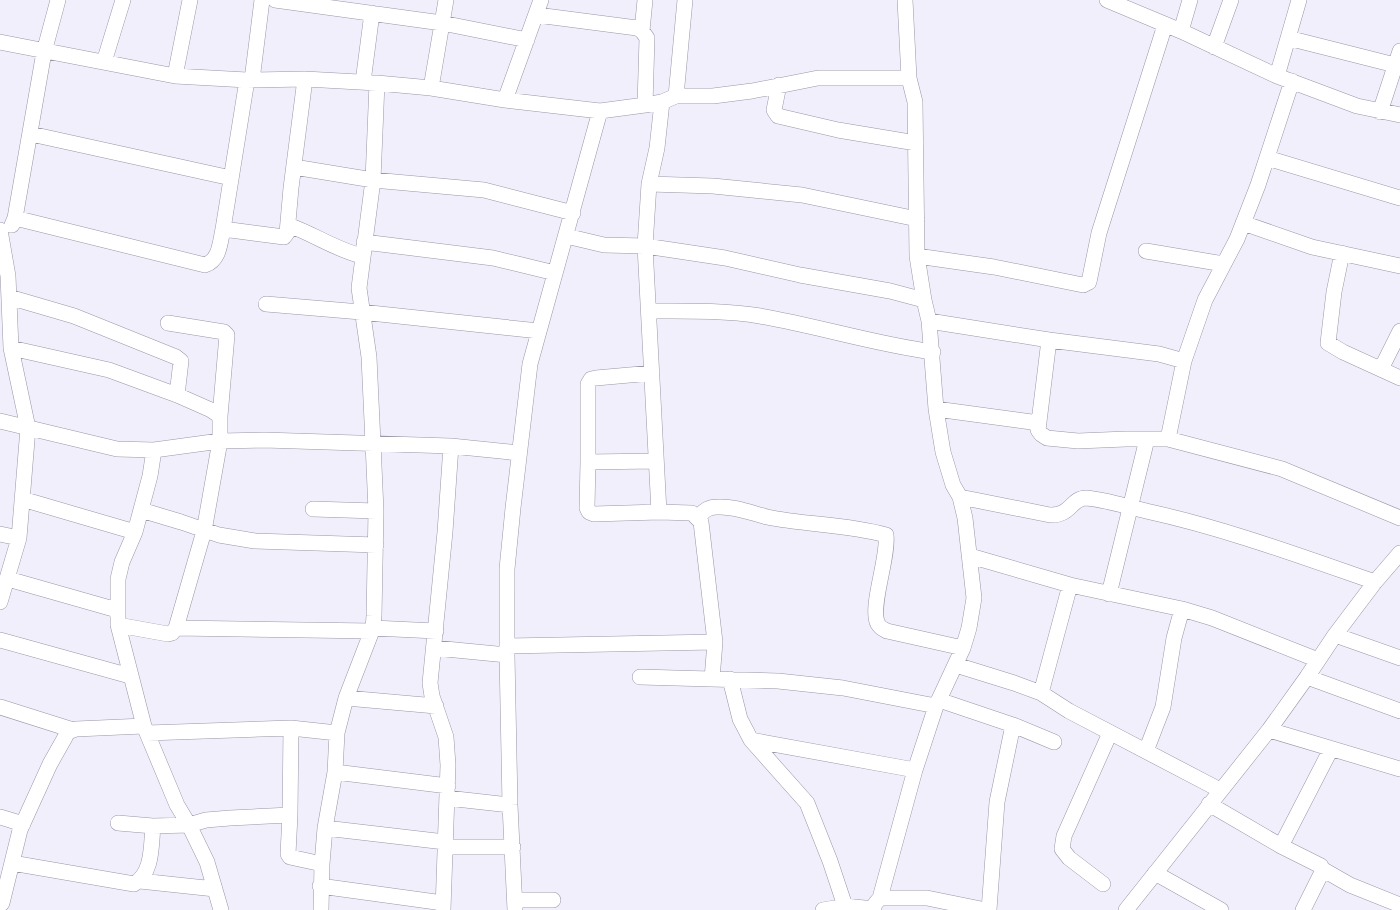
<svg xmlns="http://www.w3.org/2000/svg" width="1400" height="910" viewBox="0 0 1400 910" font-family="Merriweather,serif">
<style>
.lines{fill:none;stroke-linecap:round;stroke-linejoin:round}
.minor-casing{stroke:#9996a6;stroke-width:16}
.minor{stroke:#fff;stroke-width:15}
</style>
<rect width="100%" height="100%" fill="#f2effd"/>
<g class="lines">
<defs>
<path id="minor" d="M275,0L442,23L527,40
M1107,0L1181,31L1277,76L1357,106L1400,115
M537,15L637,28L642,31L647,38L645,105
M642,31L645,0
M1181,31L1190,0
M1288,38L1395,65
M0,42L175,76L247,80L305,79L377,83L431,88L505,100L600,111L645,105L662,102L676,96H713L752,91L818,78H909
M1214,47L1231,0
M104,62L123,0
M175,76L190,0
M1277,76L1299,0
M252,80L262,0
M363,82L372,13
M779,85L774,110L778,116L838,130L916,143
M431,88L446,0
M676,96L685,0
M505,100L541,0
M662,102L657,148L649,184L645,246L659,512L692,513L701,522L715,642L712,679
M1380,112L1400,51
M31,134L231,178
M1267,158L1400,198
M294,167L373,180L484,190L573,213
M649,184L713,186L802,195L917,219
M15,218L205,265C220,260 220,242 223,229L247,80
M1243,223L1312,247L1400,266
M12,225L15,218L44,52L58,0
M288,225C314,234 336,250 362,256
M223,229L284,237L287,233L291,188L305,79
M0,230L8,276L11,348L28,428L19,538L0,602
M566,236L604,245L645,246L725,258L800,275L890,291L924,300
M364,242L493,258L555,273
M1146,251L1224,264
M1342,253L1334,292L1328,343L1343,352L1400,378
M917,256L994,267L1083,285L1089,282L1099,233L1165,25
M9,297L74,316L176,357L181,361L177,395
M266,304L361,312L539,331
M649,311C685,311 724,310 760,316C818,326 874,344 933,352
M929,321L1049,340L1159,354L1184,361L1168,439
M168,323L224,332L227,335L220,416
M1049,340L1038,430L1041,434L1047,438L1078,441L1126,439H1168L1282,469L1400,518
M11,348L109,370L177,395L211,410L220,416V441L204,531L176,628L172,633L168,634L118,625
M1184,361L1205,300L1237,239L1258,185L1292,81
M1381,369L1400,331
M652,373L596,378L591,379L588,384V462L587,508L589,512L594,514L659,512
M936,409L1039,423
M0,421L117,449L154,450L220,441L264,440L451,446L519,453
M154,450L150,476L135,532L122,562L118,579V625L144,726L177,805L189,825L207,862L221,910
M588,462L656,461
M960,497L1050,515C1071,516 1071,498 1086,498C1102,499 1129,507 1146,511C1224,528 1300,556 1375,582
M22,499L135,532
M313,509L376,511
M141,510L181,522L219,535L255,541L376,545
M698,517C705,510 708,507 718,507C735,506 751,513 767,517C806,525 847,524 886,535C889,557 869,608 878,624C880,628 883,629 887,631L963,648
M0,534L19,538
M970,556L1070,585L1182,609L1212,618L1318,660
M8,579L117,610
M1109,594L1147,439
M176,628L372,631
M373,628L436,631
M1335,635L1400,658
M0,640L130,676
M507,646L715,642
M435,648L507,655
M956,665L1014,683L1041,693L1069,711L1220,790
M640,677L778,681L843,688L936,706
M1307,677L1400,711
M730,679L740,719L751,740L807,803L830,861L845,906
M1041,693L1070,585
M346,698L436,706
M939,700L1013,725L1054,742
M0,707L73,730
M291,728L290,815L288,854L290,857L322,864
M1269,730L1400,769
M147,733L291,728L337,733
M751,740L915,770
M1146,751L1163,707L1174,638L1182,609
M335,772L448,786
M447,798L510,805
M1209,804L1281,846L1321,866L1322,869L1350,885L1400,905
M0,817L23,824
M118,823L153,826
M325,828L445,842
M1281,846L1331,749
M445,847H513
M12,863L134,884C153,873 151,846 153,826L189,825L206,820L230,818L290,815
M1155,873L1221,910
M140,881L215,889
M1103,884L1069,858L1062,849L1064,836L1110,733
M320,886L443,903
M880,898H927L986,910
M515,900H553
M0,905L2,903L20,830L50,764L68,732L76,729L144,726
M321,910L322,864L325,828L335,772L337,733L346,698L373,628L374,616L376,511L373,443L369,357L359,288L373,180L377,83
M443,910L448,765L446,737L432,696L430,683L445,532L451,446
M515,910L510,805L507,655V569L513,508L530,364L600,111
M823,910L845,906L874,909
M873,910L875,904L880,898L915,770L936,706L963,648L969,628L974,598L965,518L960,497L953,485L943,452L936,409L929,321L924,300L917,256L915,102L909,78L905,0
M989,910L997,802L1013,725
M1126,910L1269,730L1307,677L1335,635L1375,582L1400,553
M1303,910L1322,872V869"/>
</defs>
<use href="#minor" class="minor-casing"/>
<use href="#minor" class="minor"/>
</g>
</svg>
